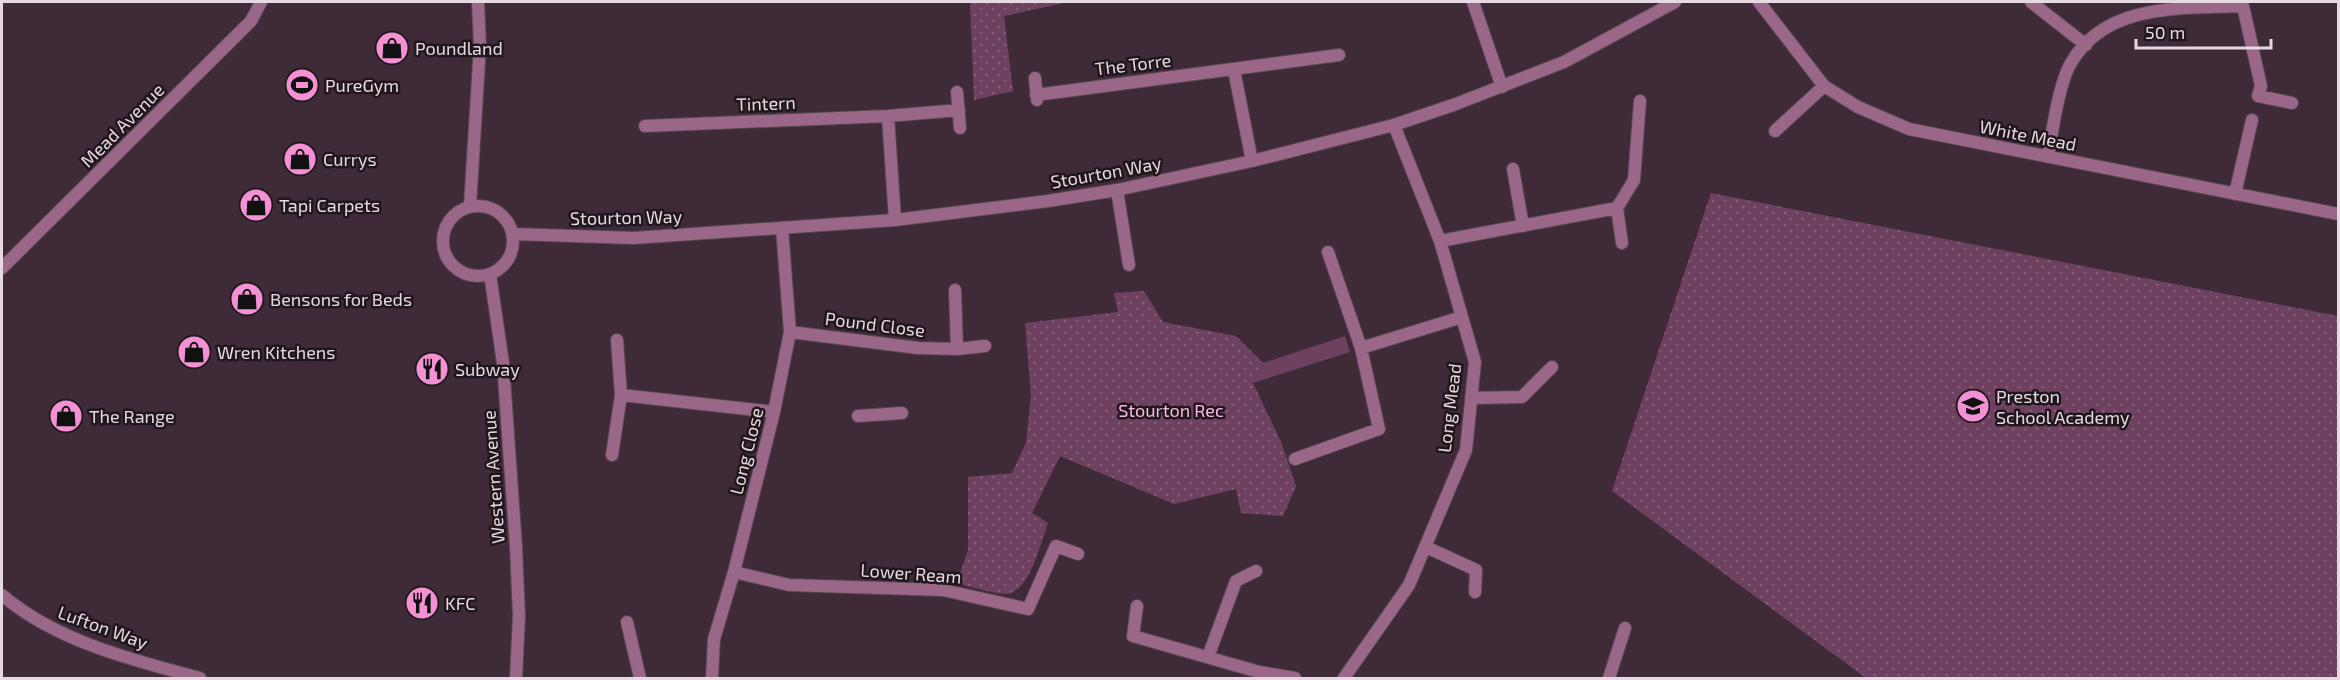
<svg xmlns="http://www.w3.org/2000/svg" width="2340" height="680" viewBox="0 0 2340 680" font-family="'Exo 2',sans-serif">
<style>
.green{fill:#6f4160}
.park{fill:url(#park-dots)}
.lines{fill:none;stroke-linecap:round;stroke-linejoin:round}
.minor-casing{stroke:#5a4753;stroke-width:14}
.tertiary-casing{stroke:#5a4753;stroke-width:14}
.minor{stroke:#9a6788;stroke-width:12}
.tertiary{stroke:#9a6788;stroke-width:12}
.labels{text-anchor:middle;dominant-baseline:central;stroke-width:5;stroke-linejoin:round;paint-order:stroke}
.poi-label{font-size:18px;fill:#e6d9e1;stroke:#20171c;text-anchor:start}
.street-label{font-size:18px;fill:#e6d9e1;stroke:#20171c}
.park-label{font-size:18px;fill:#f8bae2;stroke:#20171c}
</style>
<defs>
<pattern id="park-dots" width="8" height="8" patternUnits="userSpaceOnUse" patternTransform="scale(1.5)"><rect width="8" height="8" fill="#6f4160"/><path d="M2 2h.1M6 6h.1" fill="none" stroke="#845c76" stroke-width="1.8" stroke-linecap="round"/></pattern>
</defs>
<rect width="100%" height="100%" fill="#3f2b38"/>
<path class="green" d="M1345,336L1350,352L1253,383L1263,363Z"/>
<path class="park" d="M970,2H1068L1004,16L1013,91L974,100Z
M1711,193L2338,316V678H1866L1612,491Z
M1144,291L1163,322L1236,336L1263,363L1253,383L1281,442L1296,486L1283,516L1241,513L1236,489L1174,504L1060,456L1032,513L1048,523C1041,542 1030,590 1008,594C999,595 967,586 957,583L968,550V477L1012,473L1026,443L1031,395L1025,323L1118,312L1114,293Z"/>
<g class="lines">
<defs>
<path id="minor" d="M1473,2L1502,87
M1759,2L1824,86L1858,107L1909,129L2338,214
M2031,2L2086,45
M1234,70L1252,161
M1035,78L1037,100
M957,92L960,128
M1036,95L1339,55
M888,116L895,220
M645,126L888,116L959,110
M1775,131L1824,86
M2048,157C2052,132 2059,83 2071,63C2106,2 2182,9 2243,6L2261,86L2258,96L2292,103
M1513,169L1523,226
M1117,190L1129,265
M2235,194L2252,120
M1617,208L1622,243
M1440,241L1617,208L1634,180L1640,101
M2,268L251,21L261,2
M790,332L918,348L957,349L955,290
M1361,348L1462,317
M957,349L985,346
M621,395L774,412
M1471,398L1522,397L1552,367
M858,416L902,413
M612,455L621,395L617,340
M1295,459L1379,429L1361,348L1328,252
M1426,547L1476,570L1475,592
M734,572L789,585L943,590L1028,609L1056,546L1078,554
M1137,606L1133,636L1259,672L1295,678
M627,622L640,678
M1208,657L1236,581L1256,571
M712,678L714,639L734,572L774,412L790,332L782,228
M1344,678L1409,585L1466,450L1475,362L1440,241L1394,125
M1609,678L1625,628"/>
<path id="tertiary" d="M443 241a35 35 0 1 1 70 0a35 35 0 1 1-70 0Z
M470,206L480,46L478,2
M513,234L634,238L895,220L1048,201L1117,190L1252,161L1394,125L1456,104L1564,62L1675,2
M490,274L503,363L516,547L519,616L516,678
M2,595C56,641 132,660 200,678"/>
</defs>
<use href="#minor" class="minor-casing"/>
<use href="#tertiary" class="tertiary-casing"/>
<use href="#minor" class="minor"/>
<use href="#tertiary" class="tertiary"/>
</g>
<defs>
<symbol id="shop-disc" viewBox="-11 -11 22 22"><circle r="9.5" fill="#f491d4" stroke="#20171c"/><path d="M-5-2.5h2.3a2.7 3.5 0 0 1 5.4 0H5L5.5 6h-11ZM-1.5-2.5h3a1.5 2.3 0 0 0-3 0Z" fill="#111"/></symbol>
<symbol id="stadium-disc" viewBox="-11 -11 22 22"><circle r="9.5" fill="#f491d4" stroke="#20171c"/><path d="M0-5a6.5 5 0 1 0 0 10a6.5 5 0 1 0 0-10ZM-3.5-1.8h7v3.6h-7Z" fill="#111"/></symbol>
<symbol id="restaurant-disc" viewBox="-11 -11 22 22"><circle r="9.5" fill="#f491d4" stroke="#20171c"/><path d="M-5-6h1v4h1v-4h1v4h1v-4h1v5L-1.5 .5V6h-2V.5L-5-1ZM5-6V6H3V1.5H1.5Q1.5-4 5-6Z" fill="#111"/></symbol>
<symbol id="school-disc" viewBox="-11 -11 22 22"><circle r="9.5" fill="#f491d4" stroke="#20171c"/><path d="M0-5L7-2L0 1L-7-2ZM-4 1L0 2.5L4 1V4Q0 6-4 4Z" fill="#111"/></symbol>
</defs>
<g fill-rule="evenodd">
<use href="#shop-disc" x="373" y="29" width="38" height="38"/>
<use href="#stadium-disc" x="283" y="66" width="38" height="38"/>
<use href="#shop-disc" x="281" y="140" width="38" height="38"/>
<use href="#shop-disc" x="237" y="186" width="38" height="38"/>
<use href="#shop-disc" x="228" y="280" width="38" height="38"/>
<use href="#shop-disc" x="175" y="333" width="38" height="38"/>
<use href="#restaurant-disc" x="413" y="350" width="38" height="38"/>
<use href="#school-disc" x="1954" y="387" width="38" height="38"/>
<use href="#shop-disc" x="47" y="397" width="38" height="38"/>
<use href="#restaurant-disc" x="403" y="584" width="38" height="38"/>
</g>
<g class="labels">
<g class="poi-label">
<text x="415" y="48">Poundland</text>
<text x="325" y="85">PureGym</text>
<text x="323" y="159">Currys</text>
<text x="279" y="205">Tapi Carpets</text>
<text x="270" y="299">Bensons for Beds</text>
<text x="217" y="352">Wren Kitchens</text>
<text x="455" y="369">Subway</text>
<text x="1996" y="396">Preston<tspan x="1996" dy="21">School Academy</tspan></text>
<text x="89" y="416">The Range</text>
<text x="445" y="603">KFC</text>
</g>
<g class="street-label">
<text transform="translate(1133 64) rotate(-7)">The Torre</text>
<text transform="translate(766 103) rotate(-2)">Tintern</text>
<text transform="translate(122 125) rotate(-45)">Mead Avenue</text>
<text transform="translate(2028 135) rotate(11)">White Mead</text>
<text transform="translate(1106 172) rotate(-10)">Stourton Way</text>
<text transform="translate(626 217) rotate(-1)">Stourton Way</text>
<text transform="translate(875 324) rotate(7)">Pound Close</text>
<text transform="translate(1449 408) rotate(-83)">Long Mead</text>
<text transform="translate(746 451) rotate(-76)">Long Close</text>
<text transform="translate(493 477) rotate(-94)">Western Avenue</text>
<text transform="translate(911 573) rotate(4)">Lower Ream</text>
<text transform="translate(103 627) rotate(20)">Lufton Way</text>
</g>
<g class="park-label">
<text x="1171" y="410">Stourton Rec</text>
</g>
</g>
<rect width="2340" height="680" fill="none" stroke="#e6d9e1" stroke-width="6"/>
<path d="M2136 39v9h135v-9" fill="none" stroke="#e6d9e1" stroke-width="3"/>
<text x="2145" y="39" font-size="18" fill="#e6d9e1" stroke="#20171c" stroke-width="4.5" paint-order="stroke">50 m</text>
</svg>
